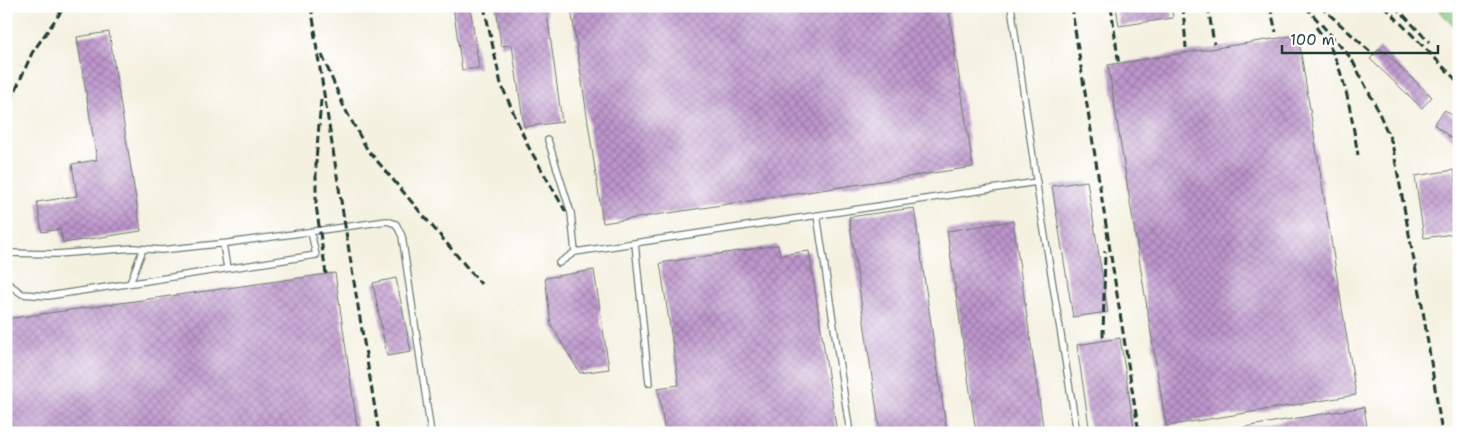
<svg xmlns="http://www.w3.org/2000/svg" width="1465" height="439" viewBox="0 0 1465 439" font-family="'Shantell Sans',sans-serif">
<style>
.green{fill:#85c882;stroke:#52825b}
.building{fill:url(#building-cross-hatch)}
.lines{fill:none;stroke-linecap:round;stroke-linejoin:round}
.lane-casing{stroke:#6a7c70;stroke-width:8}
.lane{stroke:#fff;stroke-width:5.5}
.rail{stroke:#1f3d34;stroke-width:3;stroke-dasharray:8 4;stroke-linecap:butt}
</style>
<defs>
<pattern id="building-cross-hatch" width="8" height="8" patternUnits="userSpaceOnUse" patternTransform="scale(1.25)"><rect width="8" height="8" fill="#bd95cc"/><path d="M0 0l8 8M0 8l8-8" fill="none" stroke="#997ba6"/></pattern>
</defs>
<rect width="100%" height="100%" fill="#fff"/>
<filter id="ink" filterUnits="userSpaceOnUse"><feTurbulence type="fractalNoise" baseFrequency=".02" numOctaves="2"/><feDisplacementMap in="SourceGraphic" scale="10" xChannelSelector="R" yChannelSelector="G"/><feConvolveMatrix kernelMatrix="1 2 1 2 8 2 1 2 1" color-interpolation-filters="sRGB"/></filter>
<filter id="wash" filterUnits="userSpaceOnUse"><feTurbulence type="fractalNoise" baseFrequency=".0096" numOctaves="4" result="noise"/><feDisplacementMap in="SourceGraphic" scale="20" xChannelSelector="R" yChannelSelector="G"/><feGaussianBlur stdDeviation="1.12" result="paint"/><feColorMatrix in="noise" values="0 0 0 0 0 0 0 0 0 0 0 0 0 0 0 0 0 1.4 0 .05"/><feComposite in="paint" operator="in"/></filter>
<g filter="url(#wash)">
<rect width="100%" height="100%" fill="#f4f1e0"/>
<path class="green" d="M1435,6H1459V32Z"/>
<g id="blocks">
<path class="building" d="M453,6H470L479,68L462,70Z
M496,6H546L562,122L524,127L512,45L501,46Z
M580,6H948L973,167L603,223L571,8Z
M1116,6H1171L1173,18L1119,26Z
M109,32L141,231L63,243L60,229L42,232L37,202L77,196L72,164L97,160L77,37Z
M1298,35L1356,395L1166,426L1108,65Z
M1380,48L1432,97L1422,108L1370,59Z
M1445,110L1459,121V141L1457,143L1434,124Z
M1454,170L1459,203V233L1424,238L1415,176Z
M1087,181L1108,312L1073,317L1052,186Z
M914,208L947,433H880L849,217Z
M1013,221L1044,433H976L947,231Z
M778,245L780,255L809,251L837,433H665L658,388L679,385L660,263Z
M594,270L609,369L580,373L551,325L545,278Z
M335,273L358,433H12L6,394V319Z
M396,278L411,352L387,356L373,283Z
M1120,338L1135,433H1090L1077,345Z
M1364,407L1368,433H1245L1244,427Z"/>
</g>
</g>
<g filter="url(#ink)">
<use href="#blocks" fill-opacity="0" stroke="#6a7c70" stroke-width="1"/>
<g class="lines">
<defs>
<path id="lane" d="M1011,6L1040,206L1077,433
M1455,6L1459,11
M548,140L571,213L575,252L1037,182
M817,215L850,433
M635,243L649,383
M223,244L227,268
M6,253L56,254L134,248L161,250L228,243L387,221L396,224L402,236L431,433
M559,263L575,252
M6,282L22,294L48,296L316,255L311,232
M130,283L143,249"/>
</defs>
<use href="#lane" class="lane-casing"/>
<use href="#lane" class="lane"/>
<path class="rail" d="M311,6L316,36
M484,6L501,84L528,146L566,212
M1073,6V17L1139,433
M1111,6L1119,66
M1183,6L1186,48
M1208,6L1214,44
M1270,6L1276,32
M1305,6L1351,58L1376,106L1392,143L1421,298L1442,433
M1320,6L1374,55
M1384,6L1459,83
M1395,6L1429,42
M1316,27C1321,34 1327,42 1331,49C1347,82 1352,120 1358,155
M314,31L353,276L379,433
M322,55L344,107L367,149L481,284
M321,100L316,161V205L326,274
M6,112L32,53L65,6
M1103,337L1105,251"/>
</g>
</g>
<rect width="1465" height="439" fill="none" stroke="#fff" stroke-width="25"/>
<path d="M1282 45v8h156v-8" fill="none" stroke="#1f3d34" stroke-width="2.5"/>
<text x="1290" y="45" font-size="15" fill="#1f3d34" stroke="#ffffff" stroke-width="4" paint-order="stroke">100 m</text>
</svg>
